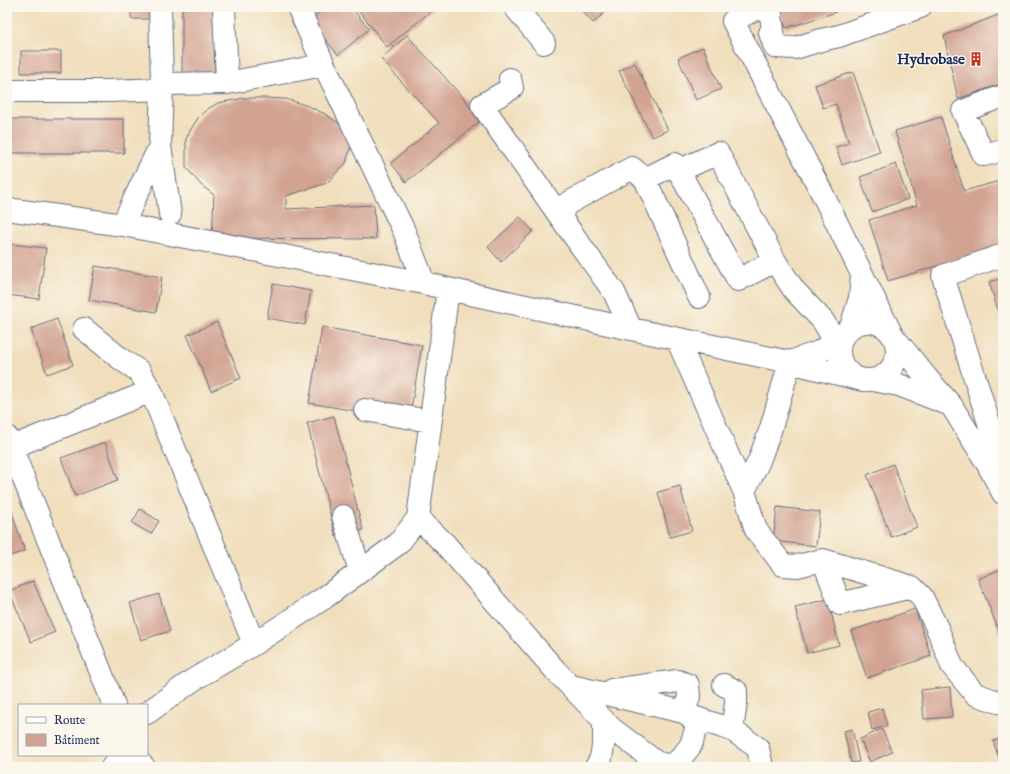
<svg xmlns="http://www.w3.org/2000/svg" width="1010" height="774" viewBox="0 0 1010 774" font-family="'IM FELL English',serif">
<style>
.building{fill:#d2a392}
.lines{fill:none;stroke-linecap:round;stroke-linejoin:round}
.minor-casing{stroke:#666c7f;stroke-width:24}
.minor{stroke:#fff;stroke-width:22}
.labels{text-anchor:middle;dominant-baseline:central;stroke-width:3;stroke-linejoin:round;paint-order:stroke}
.poi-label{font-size:15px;font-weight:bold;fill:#1b2f5e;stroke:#fbf7ec;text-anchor:end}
</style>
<rect width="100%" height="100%" fill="#fbf7ec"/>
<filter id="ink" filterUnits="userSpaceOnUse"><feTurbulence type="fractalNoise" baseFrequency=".025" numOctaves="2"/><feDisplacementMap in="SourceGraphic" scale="8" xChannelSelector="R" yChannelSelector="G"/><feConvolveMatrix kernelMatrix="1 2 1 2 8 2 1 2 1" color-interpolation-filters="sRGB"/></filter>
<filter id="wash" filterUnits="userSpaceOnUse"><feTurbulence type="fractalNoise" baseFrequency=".012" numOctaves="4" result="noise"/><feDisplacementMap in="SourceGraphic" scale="16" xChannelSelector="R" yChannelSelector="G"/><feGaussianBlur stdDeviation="0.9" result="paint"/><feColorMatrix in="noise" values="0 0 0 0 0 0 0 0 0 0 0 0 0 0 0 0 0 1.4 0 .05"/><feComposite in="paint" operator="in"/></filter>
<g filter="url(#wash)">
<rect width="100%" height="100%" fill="#f0debc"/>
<g id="blocks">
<path class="building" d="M131,7H152V19H131Z
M182,7H215V86H182Z
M326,7H351L369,29L338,55L310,20Z
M356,7H436L387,47Z
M578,7H611L593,23Z
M779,7H834L836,12L786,28Z
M1003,13V83L958,99L944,36Z
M407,35L466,101L479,122L406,182L391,163L439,123L381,59Z
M703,47L721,89L696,100L678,58Z
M21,51H61V73H21Z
M635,63L668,130L652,137L619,71Z
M853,72L880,152L842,165L836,147L849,143L836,104L823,108L815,85Z
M244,98H265L286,99L308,106L325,114L340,124L346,131L351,145L346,163L327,183L286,196V209L374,205L376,239L212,238L214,195L201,185L186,167V139L191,129L198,118L206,110L218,103Z
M941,117L964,191L1003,180V246L888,281L869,220L917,205L895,131Z
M7,119H124V153H7Z
M896,164L908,199L872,212L860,177Z
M520,217L533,231L501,262L488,247Z
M11,244L46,248L39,299L7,295V280Z
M95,266L162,277L156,312L89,300Z
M1003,278V327L989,282Z
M273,284L311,291L305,325L267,318Z
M57,319L73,365L47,374L31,329Z
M217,322L241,378L211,391L187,335Z
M322,327L422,345L409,420L309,403Z
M334,416L363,530L336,537L307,423Z
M105,442L118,480L75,496L61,458Z
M893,464L917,527L891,537L867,475Z
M680,486L692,531L670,537L658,492Z
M777,507L820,512L816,546L773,541Z
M10,508L25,551L7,557V509Z
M140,509L159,521L151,534L132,523Z
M1003,568V641L978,579Z
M33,581L55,632L31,642L9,591Z
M159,594L170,631L141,640L130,603Z
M828,599L839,645L807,653L795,607Z
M915,609L931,656L867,678L851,631Z
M950,687L952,717L924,719L921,690Z
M882,708L887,726L872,730L868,712Z
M852,729L859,762L851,763L844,731Z
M882,729L892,752L870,762L860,739Z
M1003,738V767H1002L993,741Z"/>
</g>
</g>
<g filter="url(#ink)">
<use href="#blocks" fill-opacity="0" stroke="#666c7f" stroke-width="1"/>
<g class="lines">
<defs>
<path id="minor" d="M224,7L227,83
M298,7L324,65L404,231L424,283
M515,7L544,43
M770,33L775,47L795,48L821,40L839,36L920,7
M775,47L770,7L753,10L733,21L821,191L892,335L927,378L951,405L987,463L1003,493
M510,79L512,88L482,105L561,218L614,292L631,329
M162,84L227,83L324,65
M7,91H109L162,89
M1003,96L963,111L984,155L1003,150
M160,146L170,214
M678,171L718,153L775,261L794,290L823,321L835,341
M7,209L123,225L424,283L448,289L631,329L790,362L863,380
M561,218L565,205L632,168L645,179
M123,225L133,202L160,146L162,84L160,7
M1003,255L943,276L1003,468
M699,297L645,179L675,164L738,280L775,261
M839 351a29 29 0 1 1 58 0a29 29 0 1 1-58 0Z
M84,329L122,360L139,371L151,391L254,644
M677,339L744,491L756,530L783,565L797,566L823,560L912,587L922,597L938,630L952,666L975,694L998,702H1003
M790,362L819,352L835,341L851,327L860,298L862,275
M873,380L899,385L948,404
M365,410L430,421
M7,437L114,705
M12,447L151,391
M744,491L759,461L771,428L790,362
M343,516L360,571
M418,518L445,544L555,670L611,728L656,762L672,767
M823,560L840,604L911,587
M724,685L736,691V703L732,730
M571,686L684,712L690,716L732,730L758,748L762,767
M612,690L678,681L688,685L689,697L684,712
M147,713L193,680L254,644L324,598L399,543L418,518L448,289
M133,755L144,767
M671,766L681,758L691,745L697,726L690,716
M112,767L123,755
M596,767L601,758L604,741V721"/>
</defs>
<use href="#minor" class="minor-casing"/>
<use href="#minor" class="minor"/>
</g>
</g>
<defs>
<symbol id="building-bare" viewBox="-9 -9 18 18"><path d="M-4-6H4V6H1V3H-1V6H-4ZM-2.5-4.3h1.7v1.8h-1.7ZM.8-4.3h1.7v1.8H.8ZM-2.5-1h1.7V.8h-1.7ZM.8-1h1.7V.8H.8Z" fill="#c8321e" stroke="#fbf7ec" stroke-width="2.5" paint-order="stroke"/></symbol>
</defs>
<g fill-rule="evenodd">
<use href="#building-bare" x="966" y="49" width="20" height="20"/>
</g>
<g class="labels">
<g class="poi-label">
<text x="965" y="59">Hydrobase</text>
</g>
</g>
<rect width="1010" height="774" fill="none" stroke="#fbf7ec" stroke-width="24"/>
<rect x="18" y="704" width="130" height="52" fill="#fbf7ec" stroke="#a1a7b3"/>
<rect x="26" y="717" width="20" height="6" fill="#ffffff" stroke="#a1a7b3"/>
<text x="54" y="724" font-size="12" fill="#1b2f5e">Route</text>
<rect x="26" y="734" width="20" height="12" fill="#d2a392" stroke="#a1a7b3"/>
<text x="54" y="744" font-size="12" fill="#1b2f5e">Bâtiment</text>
</svg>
